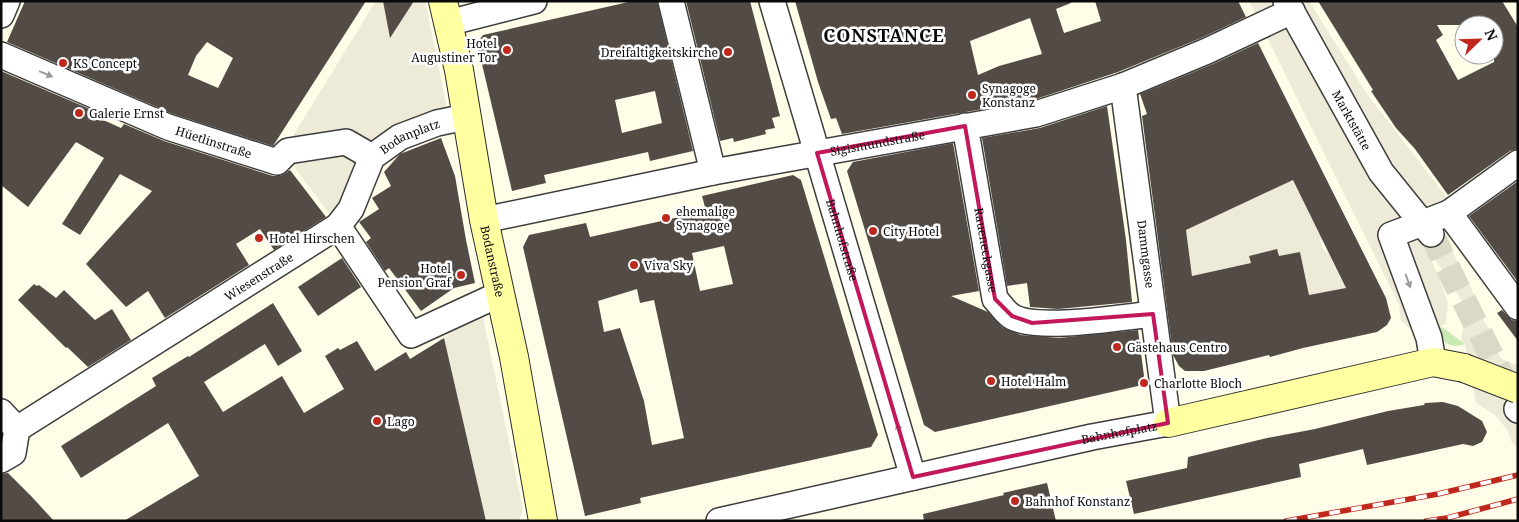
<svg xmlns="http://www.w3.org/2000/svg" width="1519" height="522" viewBox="0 0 1519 522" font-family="'Noto Serif',serif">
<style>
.green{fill:#c7eab0}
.plaza{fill:#edead7}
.building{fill:#534c46;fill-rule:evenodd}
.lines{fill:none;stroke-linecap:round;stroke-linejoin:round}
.street-tunnel{stroke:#dad9c6;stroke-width:25;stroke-dasharray:25 12;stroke-linecap:butt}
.street-casing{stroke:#3d3d3d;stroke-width:28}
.secondary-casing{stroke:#2c2c2c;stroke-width:30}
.street{stroke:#fff;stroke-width:25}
.secondary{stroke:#ffffa2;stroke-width:28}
.rail-casing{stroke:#bf281d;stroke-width:5.5}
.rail{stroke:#fff;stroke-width:4;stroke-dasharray:11;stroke-linecap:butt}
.secondary-bridge-casing{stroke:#2c2c2c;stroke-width:30;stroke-linecap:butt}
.secondary-bridge{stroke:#ffffa2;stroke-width:28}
.oneway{fill:#9d9d9d}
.marked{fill:none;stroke:#c2185b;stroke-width:4;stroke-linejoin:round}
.poi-dot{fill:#bf281d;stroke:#fff;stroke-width:2}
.labels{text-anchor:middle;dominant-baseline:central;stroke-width:5;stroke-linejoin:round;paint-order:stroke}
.poi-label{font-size:12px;fill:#0a0a0a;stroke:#fff;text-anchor:start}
.street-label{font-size:12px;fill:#0a0a0a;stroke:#fff}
.district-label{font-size:18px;font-weight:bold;letter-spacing:1px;fill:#0a0a0a;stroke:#fff}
</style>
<rect width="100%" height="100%" fill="#fffde7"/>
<path class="green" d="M1442,327L1465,344C1449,349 1443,343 1437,329Z"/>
<path class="plaza" d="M376,1H425L447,108L397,131L338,226L293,165L277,162Z
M1249,1H1309L1367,94L1462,217L1446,229L1454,255L1478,302L1485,323L1494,336L1492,344L1502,359L1518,366V449L1511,441L1508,431L1495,415L1476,403L1465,344L1461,340L1463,328L1462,301L1436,261L1421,244L1431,259L1448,302L1446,323L1437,329L1412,331L1401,321L1399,305Z
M1293,180L1322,239L1319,240L1325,252L1327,251L1346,289L1309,295L1300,252L1263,260L1260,253L1249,256L1251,263L1214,271L1224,315L1199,322L1186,230Z
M480,303L523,509L519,521H486L444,338Z"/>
<path class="building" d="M25,1H366L273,146L173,114L7,42ZM207,42L233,58L218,88L188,75L196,56Z
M383,1H414L390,38Z
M633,1H657L693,151L650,161L648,152L544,175L546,183L512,191L477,43L483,35ZM655,91L662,123L622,133L615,100Z
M686,1H750L780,116L772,118L775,128L765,130L766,134L734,142L733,138L720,141Z
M795,1H1070L1071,3L1056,9L1064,33L1101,21L1095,1H1238L1246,17L1201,38L1118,72L1033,100L842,134L836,118L831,119L818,82ZM1030,18L1042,54L999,66L978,75L970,41Z
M1318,1H1502L1518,27V149L1510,151L1448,195L1415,149L1396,128L1371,91L1373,90ZM1437,25H1494V62L1458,80L1436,40L1443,35Z
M1258,43L1386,298L1391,318L1387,325L1377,332L1303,348L1270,357L1269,355L1204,371H1185L1179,366L1173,355L1142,116L1147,114L1140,94L1213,64ZM1293,180L1346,288L1309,295L1300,252L1279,256L1277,249L1249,256L1251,263L1192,276L1186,230Z
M1,71L92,110L90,114L121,128L124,124L164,141L273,176H281L290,170L326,217L274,250L260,229L236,244L249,265L165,318L148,291L126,307L86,264L152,191L120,174L80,235L62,224L104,158L76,142L28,207L1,185Z
M1107,106L1126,240L1132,302L1058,309L1030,307L1027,283L1007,286L982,138L1040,128Z
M441,138L455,176L466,240L475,283L454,288L421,311L389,268L385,271L366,242L371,238L359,222L379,209L372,198L391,186L384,172L400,154Z
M953,143L979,291L951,296L988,312L1002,327L1021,335L1059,338L1138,330L1144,376L1138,386L935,432L924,425L847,171L853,162Z
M793,175L801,180L878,435L871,447L640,498L641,503L585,516L523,247L529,235L586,223L590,237L706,211L702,196ZM724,246L733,284L700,291L692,253ZM637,289L640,303L654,300L684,438L652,445L644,401L620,328L604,332L598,301Z
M1518,181V282L1469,216Z
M342,258L361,287L318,316L298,287Z
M34,284L37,286L39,285L56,298L64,290L95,320L112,309L131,340L88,367L67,347L66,348L18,300Z
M273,303L302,351L278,366L265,344L204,382L223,412L282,376L304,413L344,389L325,356L338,348L340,350L357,341L375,371L406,352L410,359L444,338L486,521H124L199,476L168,423L81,478L61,446L156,386L152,378L188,356L189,357Z
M1502,310L1512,320L1518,321V341L1497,313Z
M1443,402L1458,406L1482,421L1487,432L1482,442L1473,446L1463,444L1367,465L1363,449L1299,464L1301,477L1134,514L1126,481L1187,468L1188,457L1267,438L1315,429L1388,411L1424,405L1425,403Z
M8,473L32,497L54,521H1V474Z
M1047,483L1056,521H924L923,514L1004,495L1003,493Z"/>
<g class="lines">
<path class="street-tunnel" d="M1431,234L1512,397"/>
<defs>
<g id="street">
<path d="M671,1L713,172"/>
<path id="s1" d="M772,1L913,477"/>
<path id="s2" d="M1286,1L1381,172L1431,234"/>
<path d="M1,15L7,1"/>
<path d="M448,23L534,1"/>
<path id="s3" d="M1,55L168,127L277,162L288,151L346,142L372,157"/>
<path id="s4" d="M965,126L995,299C1000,304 1005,312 1011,316C1035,332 1123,317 1153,314"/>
<path d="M1449,213L1518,163"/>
<path id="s5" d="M484,220L713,172L1036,114L1123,86L1207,51L1292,11"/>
<path d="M338,226L411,335L500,294"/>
<path d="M1433,362L1429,338L1391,235L1449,213L1518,307"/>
<path d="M1517,409L1518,410"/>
<path d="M1,412L17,429"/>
<path id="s6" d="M1,460L13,453L17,429L338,226L351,209L372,157L400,137L437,123L466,117"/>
<path id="s7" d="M719,521L1092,437L1168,423L1123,86"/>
</g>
<g id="secondary">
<path id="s8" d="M443,1L459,70L484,220L514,357L543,521"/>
<path d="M1168,423L1433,362L1464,368"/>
</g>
</defs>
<use href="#street" class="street-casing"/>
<use href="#secondary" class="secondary-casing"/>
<use href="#street" class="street"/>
<use href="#secondary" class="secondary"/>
<defs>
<path id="rail" d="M1286,521L1438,494L1518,475
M1426,521L1447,518L1518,499"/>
</defs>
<use href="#rail" class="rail-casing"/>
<use href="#rail" class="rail"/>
<defs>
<path id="secondary-bridge" d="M1464,368L1518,389"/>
</defs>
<use href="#secondary-bridge" class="secondary-bridge-casing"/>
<use href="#secondary-bridge" class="secondary-bridge"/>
</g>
<defs><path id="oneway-solid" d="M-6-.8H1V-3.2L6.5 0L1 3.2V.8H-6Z" transform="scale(1.25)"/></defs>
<g class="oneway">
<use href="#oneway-solid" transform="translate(46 74) rotate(23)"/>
<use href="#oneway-solid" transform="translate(1408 281) rotate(70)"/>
<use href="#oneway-solid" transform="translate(899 430) rotate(-106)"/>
</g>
<path class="marked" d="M965,126L995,299L1012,316L1032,323L1153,314L1168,423L913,477L817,153Z"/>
<g class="poi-dot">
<circle cx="507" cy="50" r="5"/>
<circle cx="728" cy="52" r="5"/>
<circle cx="63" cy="63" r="5"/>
<circle cx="972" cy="95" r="5"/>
<circle cx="79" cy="113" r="5"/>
<circle cx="666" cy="218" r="5"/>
<circle cx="873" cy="231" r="5"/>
<circle cx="259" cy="238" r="5"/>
<circle cx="634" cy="265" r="5"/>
<circle cx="461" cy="275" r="5"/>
<circle cx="1117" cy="347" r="5"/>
<circle cx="991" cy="381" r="5"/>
<circle cx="1144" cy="383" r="5"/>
<circle cx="377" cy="421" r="5"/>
<circle cx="1015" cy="501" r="5"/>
</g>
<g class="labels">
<g class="poi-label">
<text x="497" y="43" text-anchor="end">Hotel<tspan x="497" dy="14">Augustiner Tor</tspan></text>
<text x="718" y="52" text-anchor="end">Dreifaltigkeitskirche</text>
<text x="73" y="63">KS Concept</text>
<text x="982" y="88">Synagoge<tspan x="982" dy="14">Konstanz</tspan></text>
<text x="89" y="113">Galerie Ernst</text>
<text x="676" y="211">ehemalige<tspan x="676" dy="14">Synagoge</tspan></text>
<text x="883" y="231">City Hotel</text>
<text x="269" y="238">Hotel Hirschen</text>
<text x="644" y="265">Viva Sky</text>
<text x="451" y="268" text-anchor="end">Hotel<tspan x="451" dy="14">Pension Graf</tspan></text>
<text x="1127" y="347">Gästehaus Centro</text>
<text x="1001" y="381">Hotel Halm</text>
<text x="1154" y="383">Charlotte Bloch</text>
<text x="387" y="421">Lago</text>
<text x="1025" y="501">Bahnhof Konstanz</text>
</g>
<g class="street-label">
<text stroke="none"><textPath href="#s2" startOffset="136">Marktstätte</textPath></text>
<text stroke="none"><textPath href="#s6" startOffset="539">Bodanplatz</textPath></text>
<text stroke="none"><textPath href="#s3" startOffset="230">Hüetlinstraße</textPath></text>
<text stroke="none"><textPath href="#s5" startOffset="401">Sigismundstraße</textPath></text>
<text stroke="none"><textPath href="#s1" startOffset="249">Bahnhofstraße</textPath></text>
<text stroke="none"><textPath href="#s4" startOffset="126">Raueneckgasse</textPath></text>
<text transform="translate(1146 254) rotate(83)">Dammgasse</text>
<text stroke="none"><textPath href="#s8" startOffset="265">Bodanstraße</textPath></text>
<text stroke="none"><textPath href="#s6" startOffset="324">Wiesenstraße</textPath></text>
<text stroke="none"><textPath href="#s7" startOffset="410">Bahnhofplatz</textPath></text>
</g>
<g class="district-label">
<text x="884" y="35">CONSTANCE</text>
</g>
</g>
<rect width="1519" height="522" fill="none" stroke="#0a0a0a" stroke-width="5"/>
<g transform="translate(1479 40) rotate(67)"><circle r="24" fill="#ffffff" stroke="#9d9d9d"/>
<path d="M0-4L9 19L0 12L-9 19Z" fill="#bf281d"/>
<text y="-8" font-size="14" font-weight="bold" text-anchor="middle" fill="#0a0a0a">N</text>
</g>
</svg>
